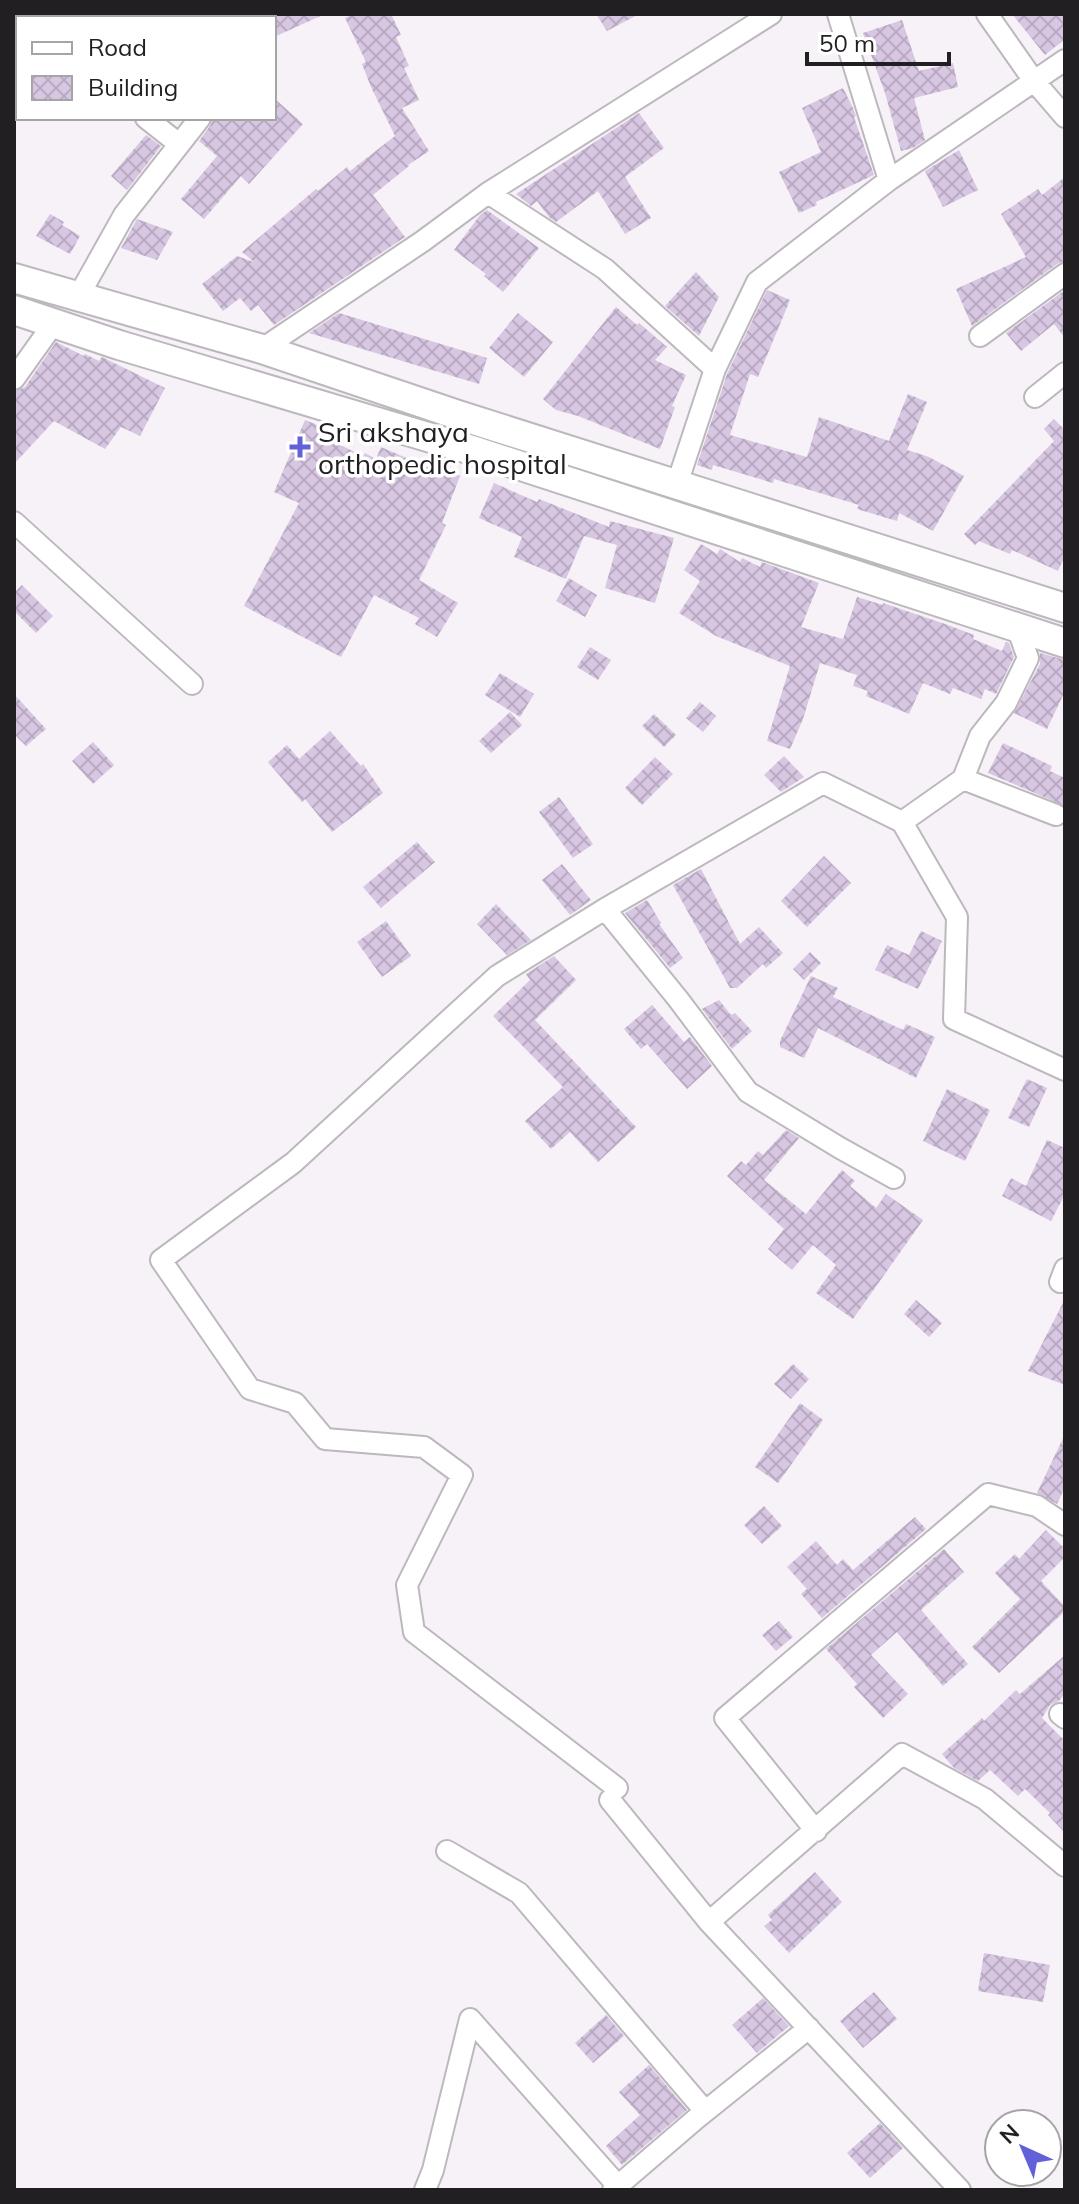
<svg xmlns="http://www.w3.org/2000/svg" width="1079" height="2204" viewBox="0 0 1079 2204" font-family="Mulish,sans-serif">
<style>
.building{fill:url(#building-cross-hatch)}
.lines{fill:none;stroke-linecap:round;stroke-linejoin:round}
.minor-casing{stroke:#bcb8bd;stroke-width:24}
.highway-casing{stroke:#bcb8bd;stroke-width:32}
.minor{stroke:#fff;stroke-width:20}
.highway{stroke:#fff;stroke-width:28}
.poi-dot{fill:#6361da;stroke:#fff;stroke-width:3}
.labels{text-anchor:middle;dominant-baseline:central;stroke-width:7;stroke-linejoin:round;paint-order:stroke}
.poi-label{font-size:28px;fill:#211f21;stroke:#fff;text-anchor:start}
</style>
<defs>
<pattern id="building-cross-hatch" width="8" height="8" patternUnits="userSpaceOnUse" patternTransform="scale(2)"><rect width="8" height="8" fill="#d8c7e2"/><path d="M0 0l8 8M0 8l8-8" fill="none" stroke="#b9aac2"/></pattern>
</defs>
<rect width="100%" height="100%" fill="#f6f2f8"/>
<path class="building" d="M274,14H325L274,37Z
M354,14H391L401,35L396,37L409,66L404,68L419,100L402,108L429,151L408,165L409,166L373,195L405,237L274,325L258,305L251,311L240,298L223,311L202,284L237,256L254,262L242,252L316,189L318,191L347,167L350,171L395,136L371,87L362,64L366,62L345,18Z
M596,14H639L607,31Z
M1012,14H1065V39L1045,55Z
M902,20L919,71L953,63L958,87L914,98L925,140L913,148L901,151L885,93L863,33Z
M843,88L853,108L856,116L854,117L874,175L816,202L817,205L799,213L779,172L821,152L802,108Z
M274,98L303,124L249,184L241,176L204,219L181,199L217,156L199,141L210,126L213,118H274Z
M639,113L664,148L625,177L651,218L625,234L598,191L556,222L549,217L537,201L531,206L516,194Z
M146,135L161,146L127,190L111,176Z
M959,150L978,190L943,207L925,171Z
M1065,177V261L1057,264L972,326L956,289L1026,257L1001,214L1038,189L1042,195Z
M487,210L539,248L503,292L484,276L486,274L454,250L480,215Z
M50,214L64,222L62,225L80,236L70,254L36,236Z
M137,219L173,232L157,260L121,248Z
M696,272L719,297L699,336L665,306Z
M767,290L790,300L758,377L750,374L730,435L807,457L819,417L889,441L908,394L927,402L907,450L929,457L964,476L933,531L899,513L897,521L857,509L859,505L774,479L773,483L713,465L712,470L697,465L727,374Z
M1065,290V338L1054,324L1021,351L1006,333Z
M616,307L637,325L639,323L667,347L655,360L686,375L672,406L675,407L660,449L578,416L556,410L543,399Z
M339,313L487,358L479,384L309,333Z
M518,313L553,342L524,377L489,348Z
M56,342L84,356L85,354L99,361L102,357L165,388L140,436L121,427L105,449L54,421L14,464V392L25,387Z
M1054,419L1065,430V556L1058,571L1012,550L1010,554L979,541L975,545L964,534L1054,441L1044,429Z
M305,420L327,429L324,437L363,456L365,453L376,459L381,447L430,468L431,465L460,476L442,523L446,525L419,580L458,603L437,637L415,624L419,618L374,595L341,657L244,606L299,503L274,492Z
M494,483L537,502L539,499L609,527L610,521L674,538L655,603L605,588L617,545L584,536L566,579L514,557L522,537L479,518Z
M701,544L717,554L720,549L740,562L742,558L760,567L762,562L819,583L801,627L843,639L857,597L883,605V603L948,625L974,635L973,639L1002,651L1006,642L1009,643L1014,657L996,694L985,689L981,699L953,688L950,694L923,683L909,714L866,696L868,691L853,686L857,675L820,663L803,719L790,749L767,741L790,666L716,636L679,613L700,581L684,570Z
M569,578L597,595L585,617L556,601Z
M22,585L53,616L36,633L14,611V593Z
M590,647L611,660L598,680L577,667Z
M1040,653L1065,660V691L1047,729L1014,713L1040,664Z
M500,673L534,694L520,717L485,695Z
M14,694L46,729L26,746L14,734Z
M700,702L716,716L703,732L686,718Z
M510,712L522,725L491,753L479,741Z
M654,714L676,735L664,747L642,726Z
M330,731L361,766L363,764L383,793L332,832L305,799L302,802L268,762L287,745L299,759Z
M93,742L114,765L93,784L72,761Z
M1003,743L1052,766L1050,771L1065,778V806L988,773Z
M784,756L804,777L781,792L764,775Z
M655,757L673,774L642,805L625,788Z
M559,797L593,844L573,858L539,812Z
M417,842L435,862L381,908L363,887Z
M824,856L851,883L807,927L781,901Z
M562,864L591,900L570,915L542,880Z
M701,869L740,944L759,927L783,953L766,968L763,964L737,988H730L673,885Z
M647,900L661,923L659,924L683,958L670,968L625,913Z
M496,904L531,940L507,955L477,924Z
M386,921L411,956L382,977L357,942Z
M921,931L942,941L918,989L875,970L887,945L909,955Z
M810,952L821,963L804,980L793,969Z
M554,956L576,980L535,1020L636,1127L598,1162L570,1132L551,1149L525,1121L563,1087L493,1016L530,980L526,974Z
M811,976L838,988L833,997L903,1030L906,1024L935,1037L916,1078L818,1028L804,1058L780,1047V1041Z
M719,1000L731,1015L735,1013L752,1031L732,1049L702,1009Z
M652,1005L684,1042L690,1037L712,1066L687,1089L647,1044L641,1049L624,1029Z
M1027,1079L1047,1088L1029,1127L1008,1118Z
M947,1089L990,1110L965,1161L923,1141Z
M786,1130L799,1138L764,1180L806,1214L842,1170L855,1181L850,1186L876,1208L886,1194L923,1220L853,1319L816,1293L836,1265L813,1245L792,1270L768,1249L784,1229L727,1176L741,1161L746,1165L758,1151L763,1155Z
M1047,1140L1065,1148V1194L1051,1221L1002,1196L1011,1178L1026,1186Z
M1065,1299V1385L1028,1371Z
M916,1300L942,1323L929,1337L904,1314Z
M793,1364L809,1379L791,1399L774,1384Z
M800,1403L823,1420L778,1483L755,1467Z
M1065,1434V1487L1057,1504L1037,1493Z
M764,1506L782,1526L762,1544L744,1525Z
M915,1517L926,1529L822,1618L801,1594L807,1589L787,1567L816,1541L837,1565L843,1559L853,1570Z
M1046,1530L1065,1549V1557L1041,1581L1065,1607V1611L999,1673L972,1647L1020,1599L995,1573L1015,1554L1019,1559Z
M944,1549L964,1572L921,1610L968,1664L943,1686L897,1632L871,1655L908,1694L883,1718L854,1687L857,1684L826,1649Z
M779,1621L793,1637L776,1651L762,1635Z
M1065,1655V1693L1059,1701L1050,1705L1042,1718L1065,1741V1833L1048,1815L1050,1813L1025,1789L1018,1796L990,1770L978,1781L954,1768L942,1754L982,1718L984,1721L1016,1690L1020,1694Z
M815,1872L842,1902L789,1953L764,1926L772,1920L768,1915Z
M984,1953L1050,1965L1043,2002L978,1991Z
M874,1992L897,2019L863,2048L840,2021Z
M763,1998L789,2026L757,2053L732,2025Z
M606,2015L624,2036L593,2063L575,2043Z
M649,2065L687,2110L622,2165L606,2146L640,2115L619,2092Z
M880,2123L903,2148L870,2178L847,2153Z"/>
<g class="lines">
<defs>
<path id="minor" d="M63,14L65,18
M202,14L205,18
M838,14L889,180
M987,14L1034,81L1065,117
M146,118L179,144
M488,193L605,269L715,369L757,282L889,180L1065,60
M78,297L124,215L200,118
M980,336L1065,274
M262,349L423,241L488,193L771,14
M14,379L54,323
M1035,397L1065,373
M677,484L715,369
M14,522L192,684
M963,779L980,736L1006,703L1028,658L1017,627
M1056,815L963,779L902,822L957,917L954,1019L1065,1070
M605,909L497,976L293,1163L161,1260L250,1389L295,1403L325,1439L424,1447L462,1475L407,1585L414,1632L617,1788
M894,1178L840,1148L748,1092L678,999L605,909L823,783L902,822
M1060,1282L1065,1269
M1060,1714L1065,1718
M610,1800L709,1922L960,2190
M816,1831L725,1718L988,1494L1037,1506L1065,1525
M447,1851L519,1893L705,2111
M709,1922L902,1754L985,1799L1065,1866
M425,2190L433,2170L470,2019L618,2186
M613,2190L697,2118L809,2028"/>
<path id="highway" d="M14,278L262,349L458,415L1065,608
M14,310L119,345L478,452L1065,643"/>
</defs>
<use href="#minor" class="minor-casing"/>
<use href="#highway" class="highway-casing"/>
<use href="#minor" class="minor"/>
<use href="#highway" class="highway"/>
</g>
<path class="poi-dot" d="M296 435h8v8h8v8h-8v8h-8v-8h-8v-8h8z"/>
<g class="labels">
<g class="poi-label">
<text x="318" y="431">Sri akshaya<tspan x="318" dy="32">orthopedic hospital</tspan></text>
</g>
</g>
<rect width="1079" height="2204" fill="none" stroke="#211f21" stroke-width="32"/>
<rect x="16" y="16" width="260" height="104" fill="#ffffff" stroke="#a6a5a6" stroke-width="2"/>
<rect x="32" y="42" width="40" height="12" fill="#ffffff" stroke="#a6a5a6" stroke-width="2"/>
<text x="88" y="56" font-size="24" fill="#211f21">Road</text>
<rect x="32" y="76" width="40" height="24" fill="url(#building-cross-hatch)" stroke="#a6a5a6" stroke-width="2"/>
<text x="88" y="96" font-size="24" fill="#211f21">Building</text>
<g transform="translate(1023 2148) rotate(316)"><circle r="38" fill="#ffffff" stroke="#a6a5a6" stroke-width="2"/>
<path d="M0-6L14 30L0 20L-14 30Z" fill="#6361da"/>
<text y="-12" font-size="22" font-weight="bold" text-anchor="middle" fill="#211f21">N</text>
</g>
<path d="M807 52v12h142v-12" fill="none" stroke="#211f21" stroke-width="4"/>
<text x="819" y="52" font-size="24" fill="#211f21" stroke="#ffffff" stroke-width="6" paint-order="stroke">50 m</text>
</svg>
